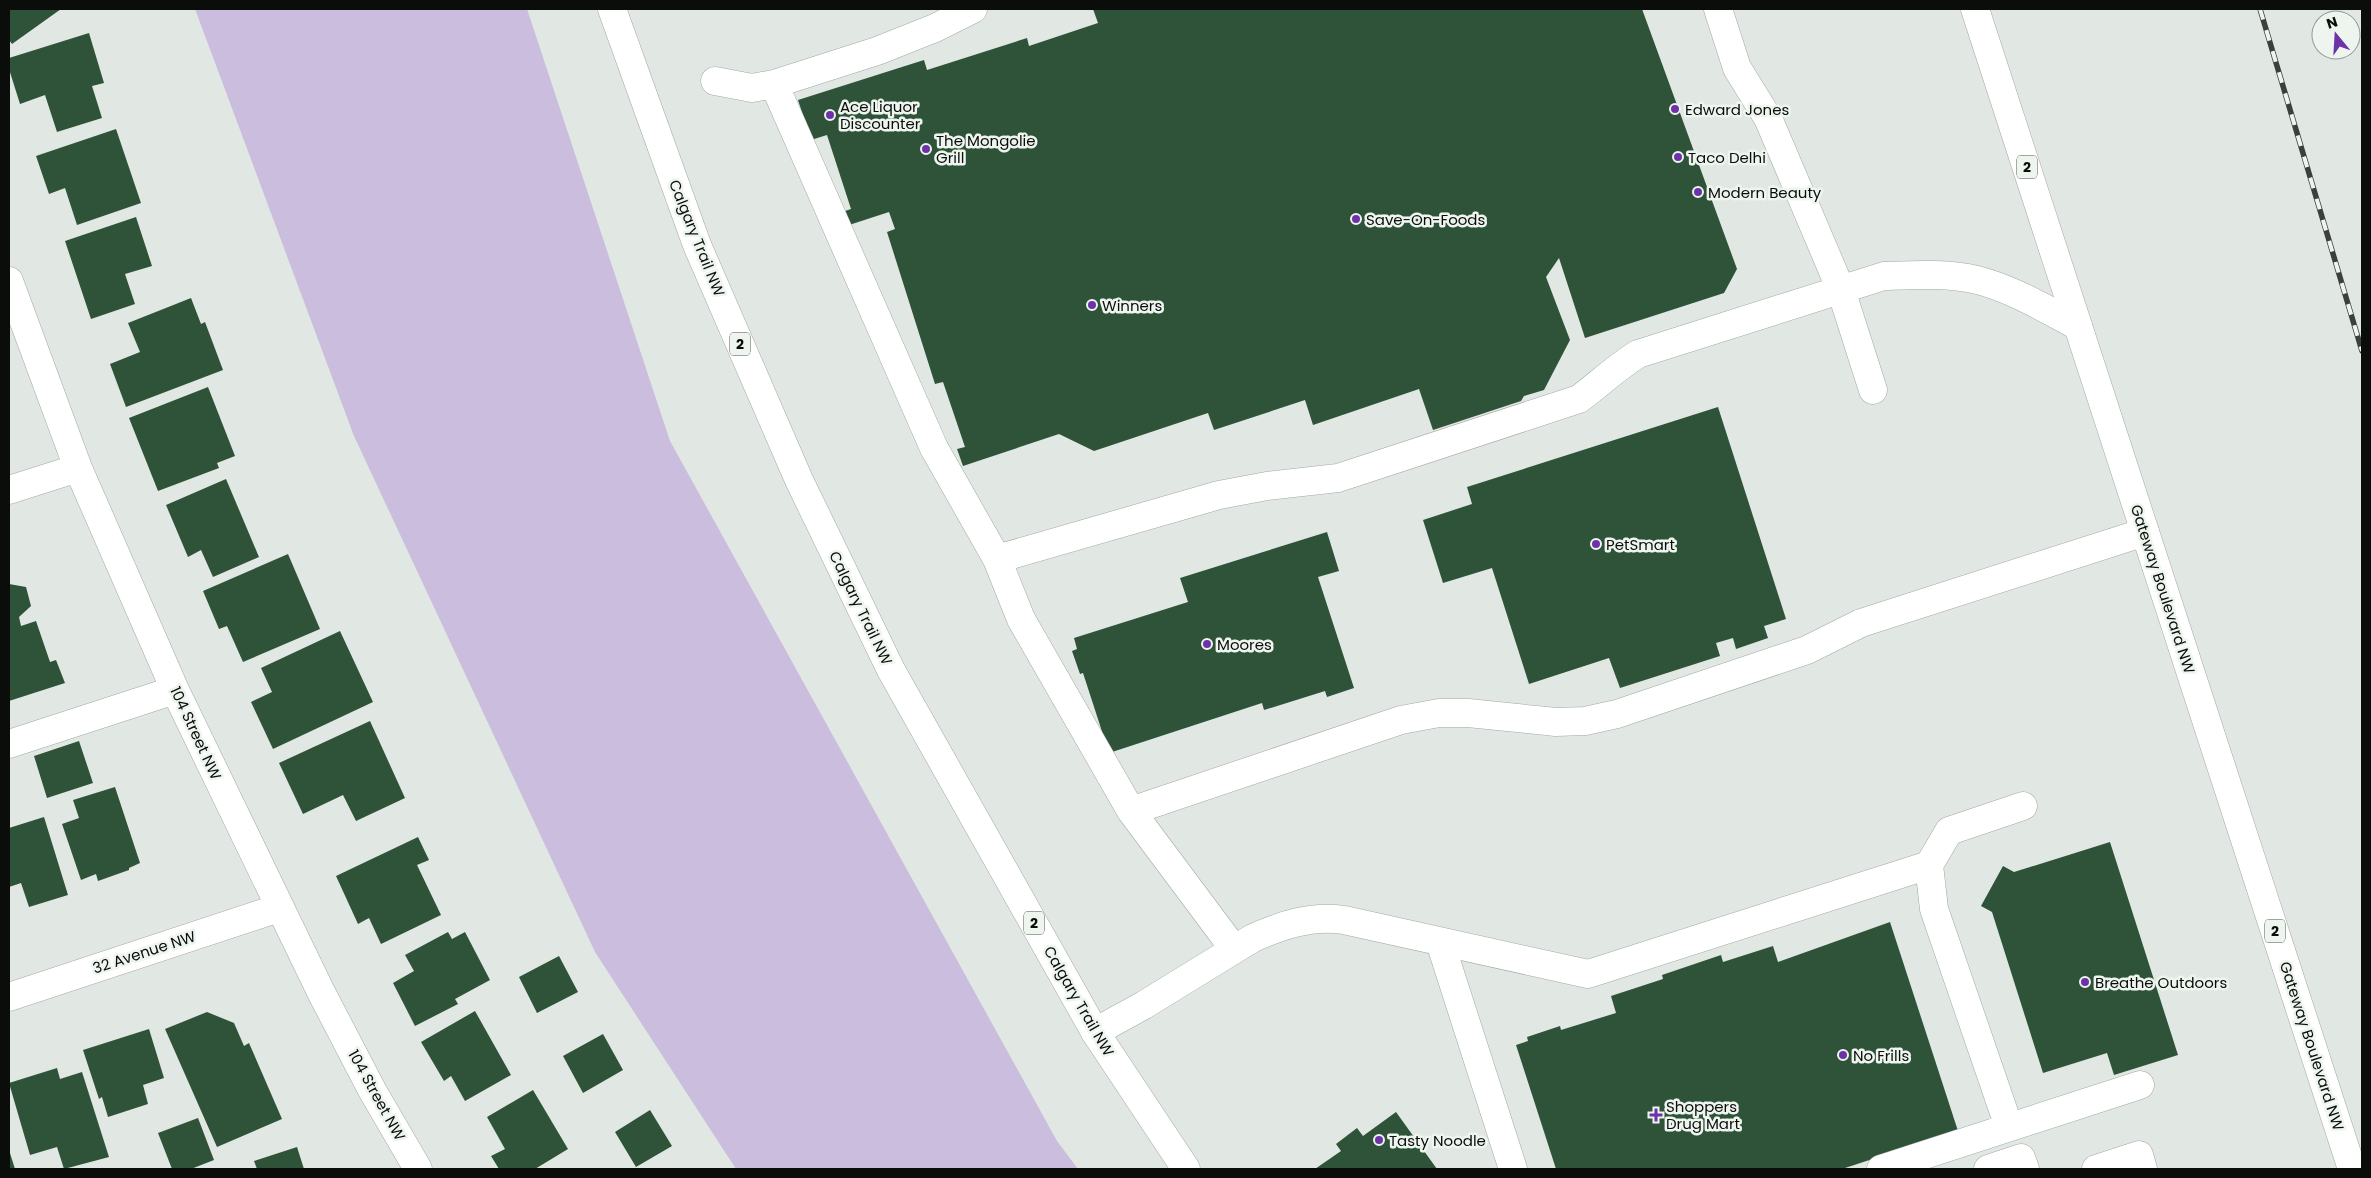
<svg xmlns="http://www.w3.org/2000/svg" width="2371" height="1178" viewBox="0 0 2371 1178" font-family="Poppins,sans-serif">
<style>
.green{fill:#cabddd}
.building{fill:#2f5339}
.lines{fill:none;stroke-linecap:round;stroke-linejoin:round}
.minor-casing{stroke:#a3a9a4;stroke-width:29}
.highway-casing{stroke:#a3a9a4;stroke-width:29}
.minor{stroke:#fff;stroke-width:28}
.highway{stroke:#fff;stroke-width:28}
.rail-casing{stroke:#3c3f3d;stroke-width:5.5}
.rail{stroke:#eef5ef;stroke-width:4;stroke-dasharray:11;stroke-linecap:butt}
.poi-dot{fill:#6e32a8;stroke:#eef5ef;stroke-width:2}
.labels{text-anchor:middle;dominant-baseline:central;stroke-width:5;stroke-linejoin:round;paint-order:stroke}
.shield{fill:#eef5ef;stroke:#4f534f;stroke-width:1}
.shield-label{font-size:14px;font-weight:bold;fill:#0b0d0b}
.poi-label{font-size:15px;fill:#0b0d0b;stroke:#eef5ef;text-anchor:start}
.street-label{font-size:15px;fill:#0b0d0b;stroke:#eef5ef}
</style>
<rect width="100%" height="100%" fill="#e1e7e2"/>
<path class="green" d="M195,9H527L670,441L1057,1141L1078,1169H736L595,952L354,436Z"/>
<path class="building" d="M9,9H61L12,44L9,40Z
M1093,9H1642L1737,269L1724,293L1585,338L1559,258L1546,277L1570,340L1544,390L1524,396L1521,401L1433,430L1419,389L1313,425L1305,400L1214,430L1208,413L1094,451L1059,434L963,466L957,449L965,447L943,382L935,384L887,232L895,229L889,212L846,226L842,212L851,209L827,135L811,140L798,100L924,60L927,70L1027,38L1029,46L1098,23Z
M89,33L104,83L92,86L102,118L57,132L45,95L20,104L9,69V58Z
M116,129L141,203L77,225L65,188L49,194L36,156Z
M136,217L152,266L125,274L135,304L91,319L65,241Z
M191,298L201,324L205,322L223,370L126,407L110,364L140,352L128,323Z
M208,387L235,456L217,463L219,468L158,491L129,418Z
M1718,407L1786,619L1764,626L1768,638L1736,649L1733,638L1716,643L1720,656L1620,688L1609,658L1529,684L1492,568L1443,583L1423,520L1472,504L1467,487Z
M226,479L259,557L213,577L201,550L188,557L166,505Z
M1327,532L1339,571L1318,577L1354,688L1327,697L1325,691L1264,710L1262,703L1109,753L1083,673L1080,674L1072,651L1077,649L1074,638L1188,602L1180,578Z
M288,554L320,629L243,662L227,626L219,629L203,591Z
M9,584L26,587L31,606L19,617L21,626L36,621L50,662L56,660L65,683L9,701Z
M340,631L373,702L273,749L251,702L272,692L261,668Z
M370,721L405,798L356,821L343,795L303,814L279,763Z
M79,741L93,783L47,798L34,756Z
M115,787L140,863L129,868V870L98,881L96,874L81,880L62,824L79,818L73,800Z
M44,817L68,895L29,907L21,883L9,887V828Z
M418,837L429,860L417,865L441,915L381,944L369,918L358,924L336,876Z
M2110,842L2178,1055L2114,1075L2107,1053L2043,1073L1992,912L1981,906L2003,866L2014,872Z
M1890,922L1958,1131L1842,1169H1556L1516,1045L1528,1041L1527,1037L1560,1026L1561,1030L1616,1013L1611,996L1663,979L1662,975L1721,955L1723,962L1773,946L1778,962Z
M448,932L452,939L465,932L490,980L455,999L458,1004L415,1026L393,983L414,971L405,955Z
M559,956L578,992L537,1013L519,977Z
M475,1011L511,1075L465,1101L451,1076L444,1081L421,1042Z
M207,1012L234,1023L244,1046L249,1043L282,1119L217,1147L165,1029Z
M149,1029L164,1078L143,1085L148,1104L108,1117L102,1097L99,1099L83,1050Z
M603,1034L623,1070L583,1093L563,1056Z
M57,1068L60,1079L82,1072L109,1157L64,1169L57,1147L30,1155L9,1083Z
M533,1090L568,1149L535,1169H499L491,1156L505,1149L487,1117Z
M650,1110L672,1146L636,1167L615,1132Z
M1396,1112L1437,1169H1315L1341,1151L1336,1144L1357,1128L1363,1136Z
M198,1118L214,1160L191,1169H172L158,1133Z
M297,1147L304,1169H257L254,1161Z
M9,1150L15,1169H9Z"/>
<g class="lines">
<defs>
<path id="minor" d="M1718,9L1737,68L1768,118L1841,290L1873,390
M715,81L752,88L774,84L877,51L935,28L973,9
M774,84L934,448L997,559L1021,619L1131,811L1234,949
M9,281L78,468L175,690L321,992L372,1090L418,1169
M9,490L78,468
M997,559L1219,495L1267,486L1338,478L1579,399C1599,384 1617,367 1638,354L1884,276C1914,275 1948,273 1977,280C2013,289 2045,309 2078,326
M9,744L175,690
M1131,811L1401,720L1439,713H1468L1556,722L1585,721L1617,714L1807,650L1861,623L2145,532
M1440,942L1513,1169
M9,997L279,908
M1095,1032L1144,1005L1253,938C1282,925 1312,915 1344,920L1588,974L1929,865
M2009,1127L1934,909L1929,865L1949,831L2023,806
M1881,1169L2140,1085
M1988,1169L2021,1158L2025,1169
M2096,1169L2139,1155L2143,1169"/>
<path id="highway" d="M612,9L697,245L799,480L891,670L1095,1032L1186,1169
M1975,9L2352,1169"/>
</defs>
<use href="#minor" class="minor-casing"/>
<use href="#highway" class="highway-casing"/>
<use href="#minor" class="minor"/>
<use href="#highway" class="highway"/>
<defs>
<path id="rail" d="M2260,9L2362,351"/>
</defs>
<use href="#rail" class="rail-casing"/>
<use href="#rail" class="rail"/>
</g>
<g class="poi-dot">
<circle cx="1675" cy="109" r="5"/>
<circle cx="830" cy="115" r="5"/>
<circle cx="926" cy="149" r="5"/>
<circle cx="1678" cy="157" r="5"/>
<circle cx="1698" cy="192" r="5"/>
<circle cx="1356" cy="219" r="5"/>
<circle cx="1092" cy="305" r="5"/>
<circle cx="1596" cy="544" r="5"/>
<circle cx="1207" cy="644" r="5"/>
<circle cx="2085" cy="982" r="5"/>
<circle cx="1843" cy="1055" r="5"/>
<path d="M1653.5 1107.5h5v5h5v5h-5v5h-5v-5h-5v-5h5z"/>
<circle cx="1379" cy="1140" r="5"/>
</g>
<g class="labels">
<g class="shield">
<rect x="2017" y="155.5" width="20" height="23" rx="4"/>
<rect x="730" y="332.5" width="20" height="23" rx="4"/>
<rect x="1024" y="911.5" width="20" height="23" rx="4"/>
<rect x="2265" y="919.5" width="20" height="23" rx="4"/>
</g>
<g class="shield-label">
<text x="2027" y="167">2</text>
<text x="740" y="344">2</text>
<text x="1034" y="923">2</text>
<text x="2275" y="931">2</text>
</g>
<g class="poi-label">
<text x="840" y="106">Ace Liquor<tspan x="840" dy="17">Discounter</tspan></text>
<text x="1685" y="109">Edward Jones</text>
<text x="936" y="140">The Mongolie<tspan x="936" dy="17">Grill</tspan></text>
<text x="1688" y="157">Taco Delhi</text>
<text x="1708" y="192">Modern Beauty</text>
<text x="1366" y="219">Save-On-Foods</text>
<text x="1102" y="305">Winners</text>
<text x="1606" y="544">PetSmart</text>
<text x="1217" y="644">Moores</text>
<text x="2095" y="982">Breathe Outdoors</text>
<text x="1853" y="1055">No Frills</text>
<text x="1666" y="1106">Shoppers<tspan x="1666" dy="17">Drug Mart</tspan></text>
<text x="1389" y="1140">Tasty Noodle</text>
</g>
<g class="street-label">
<text transform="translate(697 238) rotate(68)">Calgary Trail NW</text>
<text transform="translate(2163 589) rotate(72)">Gateway Boulevard NW</text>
<text transform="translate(861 608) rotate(64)">Calgary Trail NW</text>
<text transform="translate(196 733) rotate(65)">104 Street NW</text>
<text transform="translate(144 952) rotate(-18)">32 Avenue NW</text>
<text transform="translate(1079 1001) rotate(60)">Calgary Trail NW</text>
<text transform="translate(2312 1046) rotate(72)">Gateway Boulevard NW</text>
<text transform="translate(377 1095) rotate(61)">104 Street NW</text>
</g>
</g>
<rect width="2371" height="1178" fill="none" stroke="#0b0d0b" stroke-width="20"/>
<g transform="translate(2336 35) rotate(342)"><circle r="24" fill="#eef5ef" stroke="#939894"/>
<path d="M0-4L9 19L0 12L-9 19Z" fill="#6e32a8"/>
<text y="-8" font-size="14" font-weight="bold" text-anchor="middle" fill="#0b0d0b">N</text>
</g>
</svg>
